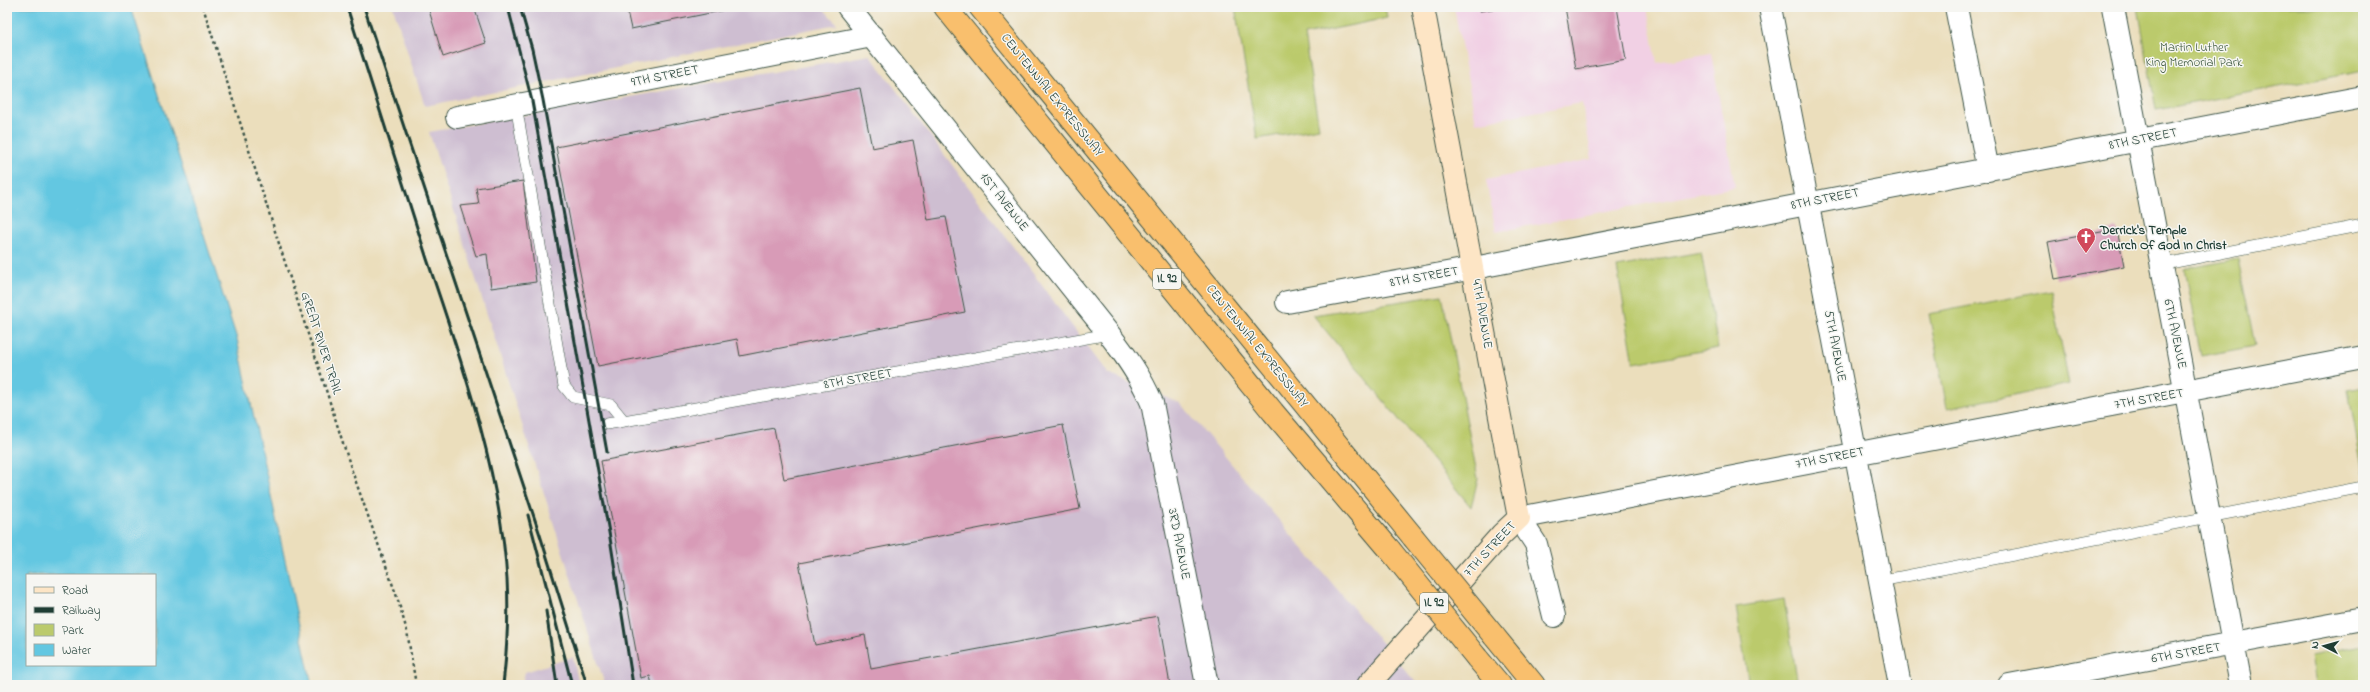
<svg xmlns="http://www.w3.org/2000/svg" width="2370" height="692" viewBox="0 0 2370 692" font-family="'Indie Flower',sans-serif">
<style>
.built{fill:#f1d0e4}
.industrial{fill:#cebed1}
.green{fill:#bbca6c;stroke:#6d8450}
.water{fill:#63c7e1;stroke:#41828a;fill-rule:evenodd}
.building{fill:#d89bb7}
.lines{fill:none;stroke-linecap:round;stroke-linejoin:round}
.lane-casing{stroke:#3e5548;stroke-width:12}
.street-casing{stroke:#3e5548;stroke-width:24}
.secondary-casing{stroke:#3e5548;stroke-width:24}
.highway-casing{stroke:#3e5548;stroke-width:24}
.path{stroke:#3e5548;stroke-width:2.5;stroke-dasharray:3 3;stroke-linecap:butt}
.lane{stroke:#fff;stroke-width:11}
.street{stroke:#fff;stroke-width:22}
.secondary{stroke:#fde5c5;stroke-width:22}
.highway{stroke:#f9bf6d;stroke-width:22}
.rail{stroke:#1f3d34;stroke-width:3}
.highway-bridge-casing{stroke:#3e5548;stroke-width:24;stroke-linecap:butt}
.highway-bridge{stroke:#f9bf6d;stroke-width:22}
.labels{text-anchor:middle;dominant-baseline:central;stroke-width:3;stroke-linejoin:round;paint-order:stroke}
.shield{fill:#f6f6f2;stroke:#60746d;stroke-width:1}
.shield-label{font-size:12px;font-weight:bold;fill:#1f3d34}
.park-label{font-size:13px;fill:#3e593f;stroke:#f6f6f2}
.street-label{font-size:13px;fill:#1f3d34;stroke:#f6f6f2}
.poi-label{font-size:13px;font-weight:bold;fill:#1f3d34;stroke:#f6f6f2;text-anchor:start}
</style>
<rect width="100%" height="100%" fill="#f6f6f2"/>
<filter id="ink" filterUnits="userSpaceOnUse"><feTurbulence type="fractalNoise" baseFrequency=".025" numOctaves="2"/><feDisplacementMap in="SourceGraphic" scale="8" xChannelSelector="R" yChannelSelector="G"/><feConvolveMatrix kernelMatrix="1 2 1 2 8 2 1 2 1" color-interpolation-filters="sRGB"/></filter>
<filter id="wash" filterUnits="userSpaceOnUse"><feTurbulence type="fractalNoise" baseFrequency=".012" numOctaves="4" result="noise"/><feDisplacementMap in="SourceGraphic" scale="16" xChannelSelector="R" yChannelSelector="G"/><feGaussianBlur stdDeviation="0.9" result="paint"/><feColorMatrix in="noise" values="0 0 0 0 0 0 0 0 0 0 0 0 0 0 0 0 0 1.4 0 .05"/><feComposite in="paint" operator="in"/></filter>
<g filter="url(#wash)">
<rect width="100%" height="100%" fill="#ebdebc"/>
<path class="built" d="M1454,7H1647L1657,63L1711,53L1735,187L1496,232L1486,180L1592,159L1582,103L1476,123Z"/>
<path class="industrial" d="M393,7H822L837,24L425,106Z
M870,55L1108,374L1180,403L1418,685H605L429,132Z
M573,657L579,685H522L525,672Z"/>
<path class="green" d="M1235,7H1385L1387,18L1304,35L1319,128L1257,139Z
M2138,7H2363V71L2156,110Z
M1701,252L1718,348L1634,363L1617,267Z
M2238,259L2255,346L2201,356L2184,269Z
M2051,290L2069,384L1947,408L1929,314Z
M1442,295L1478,479L1471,507L1313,315Z
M2363,387V473L2348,390Z
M1784,599L1798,685H1749L1736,607Z
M2363,645V685H2315L2310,655Z"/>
<path class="water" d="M7,7H131L237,339L312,685H7ZM27,575H155V665H27Z"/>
<g id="blocks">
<path class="building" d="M428,7H474L486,43L443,57Z
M626,7H735V8L631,29Z
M1480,7H1498V8L1480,11Z
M1565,7H1617L1626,60L1576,69Z
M860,88L872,148L913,140L928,220L946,217L965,312L740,356L737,339L598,366L556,147Z
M523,181L536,282L491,288L487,254L476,256L460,206L479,204L476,188Z
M2117,229L2124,266L2055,279L2048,242Z
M1063,425L1080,509L799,563L815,645L865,635L871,669L1158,616L1170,685H652L650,676L641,678L601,461L774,428L784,479Z"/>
</g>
</g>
<g filter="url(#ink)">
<use href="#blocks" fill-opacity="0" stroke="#3e5548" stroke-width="1"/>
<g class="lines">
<defs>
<path id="lane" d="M516,105L564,386L573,397L611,405L624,421
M2160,265L2363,225
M607,424L1109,334
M1880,581L2363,487"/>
<path id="street" d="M848,7L1109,334C1126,356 1141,377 1152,403L1207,685
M1770,7L1900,685
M1956,7L1988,170
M2113,7L2241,685
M457,117L872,36
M1287,302L1474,268L2363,97
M1554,616L1536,544L1519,518L2363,357
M2009,685L2363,619"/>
<path id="secondary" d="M1368,685L1502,534L1519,518L1423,7"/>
<path id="highway" d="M945,7L1273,412L1390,550
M980,7L1413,537
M1494,636L1534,685
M1477,658L1500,685"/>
</defs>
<use href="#lane" class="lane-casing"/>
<use href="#street" class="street-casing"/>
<use href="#secondary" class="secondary-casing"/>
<use href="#highway" class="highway-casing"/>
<path class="path" d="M203,7L352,471L397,597L407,631L416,685"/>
<use href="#lane" class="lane"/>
<use href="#street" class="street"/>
<use href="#secondary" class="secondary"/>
<use href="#highway" class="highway"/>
<path class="rail" d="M347,7C373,91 400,175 427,259C462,363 500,469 507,579C509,614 507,650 503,685
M364,7L540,535L587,685
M508,7L532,101L610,538L633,685
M520,7L532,49L543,100L607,452
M528,515L572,685
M546,611L557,685"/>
<defs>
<path id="highway-bridge" d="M1413,537L1494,636
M1390,550L1477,658"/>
</defs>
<use href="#highway-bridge" class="highway-bridge-casing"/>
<use href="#highway-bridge" class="highway-bridge"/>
</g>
</g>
<defs>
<symbol id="church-pin" viewBox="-11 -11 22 30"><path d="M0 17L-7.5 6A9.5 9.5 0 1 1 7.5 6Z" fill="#d1495b" stroke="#f6f6f2"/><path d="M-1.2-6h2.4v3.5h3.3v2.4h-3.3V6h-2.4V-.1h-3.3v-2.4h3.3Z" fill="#fff"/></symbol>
</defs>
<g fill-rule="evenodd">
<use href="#church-pin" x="2075" y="226" width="22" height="30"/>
</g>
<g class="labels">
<g class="shield">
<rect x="1153" y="269" width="28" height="20" rx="3"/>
<rect x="1420" y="593" width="28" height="20" rx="3"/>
</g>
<g class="shield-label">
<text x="1167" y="279">IL 92</text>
<text x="1434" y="603">IL 92</text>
</g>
<g class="park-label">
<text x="2194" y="47">Martin Luther<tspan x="2194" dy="15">King Memorial Park</tspan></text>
</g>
<g class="street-label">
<text transform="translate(665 76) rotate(-11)">9TH STREET</text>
<text transform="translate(1052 95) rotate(51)">CENTENNIAL EXPRESSWAY</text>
<text transform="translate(2143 139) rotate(-11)">8TH STREET</text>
<text transform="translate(1825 199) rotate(-11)">8TH STREET</text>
<text transform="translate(1004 202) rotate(52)">1ST AVENUE</text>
<text transform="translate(1424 277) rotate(-10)">8TH STREET</text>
<text transform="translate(1482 314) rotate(80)">4TH AVENUE</text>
<text transform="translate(2175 334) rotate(78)">6TH AVENUE</text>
<text transform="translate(321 343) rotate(72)">GREAT RIVER TRAIL</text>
<text transform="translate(1257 346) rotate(51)">CENTENNIAL EXPRESSWAY</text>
<text transform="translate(1835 346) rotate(79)">5TH AVENUE</text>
<text transform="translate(858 379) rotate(-10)">8TH STREET</text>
<text transform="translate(2149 399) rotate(-10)">7TH STREET</text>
<text transform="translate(1830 458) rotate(-11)">7TH STREET</text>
<text transform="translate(1179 544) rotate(79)">3RD AVENUE</text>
<text transform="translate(1490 549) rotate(-47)">7TH STREET</text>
<text transform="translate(2186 653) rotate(-10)">6TH STREET</text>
</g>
<g class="poi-label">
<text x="2100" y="230">Derrick's Temple<tspan x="2100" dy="15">Church Of God In Christ</tspan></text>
</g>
</g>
<rect width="2370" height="692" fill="none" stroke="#f6f6f2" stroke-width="24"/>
<rect x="26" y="574" width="130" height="92" fill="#f6f6f2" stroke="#a0aca6"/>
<rect x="34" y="587" width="20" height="6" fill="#fde5c5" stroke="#a0aca6"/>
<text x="62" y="594" font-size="12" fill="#1f3d34">Road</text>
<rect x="34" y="607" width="20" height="6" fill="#1f3d34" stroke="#a0aca6"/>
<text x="62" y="614" font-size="12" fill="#1f3d34">Railway</text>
<rect x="34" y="624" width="20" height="12" fill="#bbca6c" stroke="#a0aca6"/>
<text x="62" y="634" font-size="12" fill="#1f3d34">Park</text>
<rect x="34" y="644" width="20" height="12" fill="#63c7e1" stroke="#a0aca6"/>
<text x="62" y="654" font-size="12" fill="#1f3d34">Water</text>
<g transform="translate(2324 646) rotate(276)" stroke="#f6f6f2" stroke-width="3" paint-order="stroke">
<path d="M0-3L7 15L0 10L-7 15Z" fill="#1f3d34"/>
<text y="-6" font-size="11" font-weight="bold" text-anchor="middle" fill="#1f3d34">N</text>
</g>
</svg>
